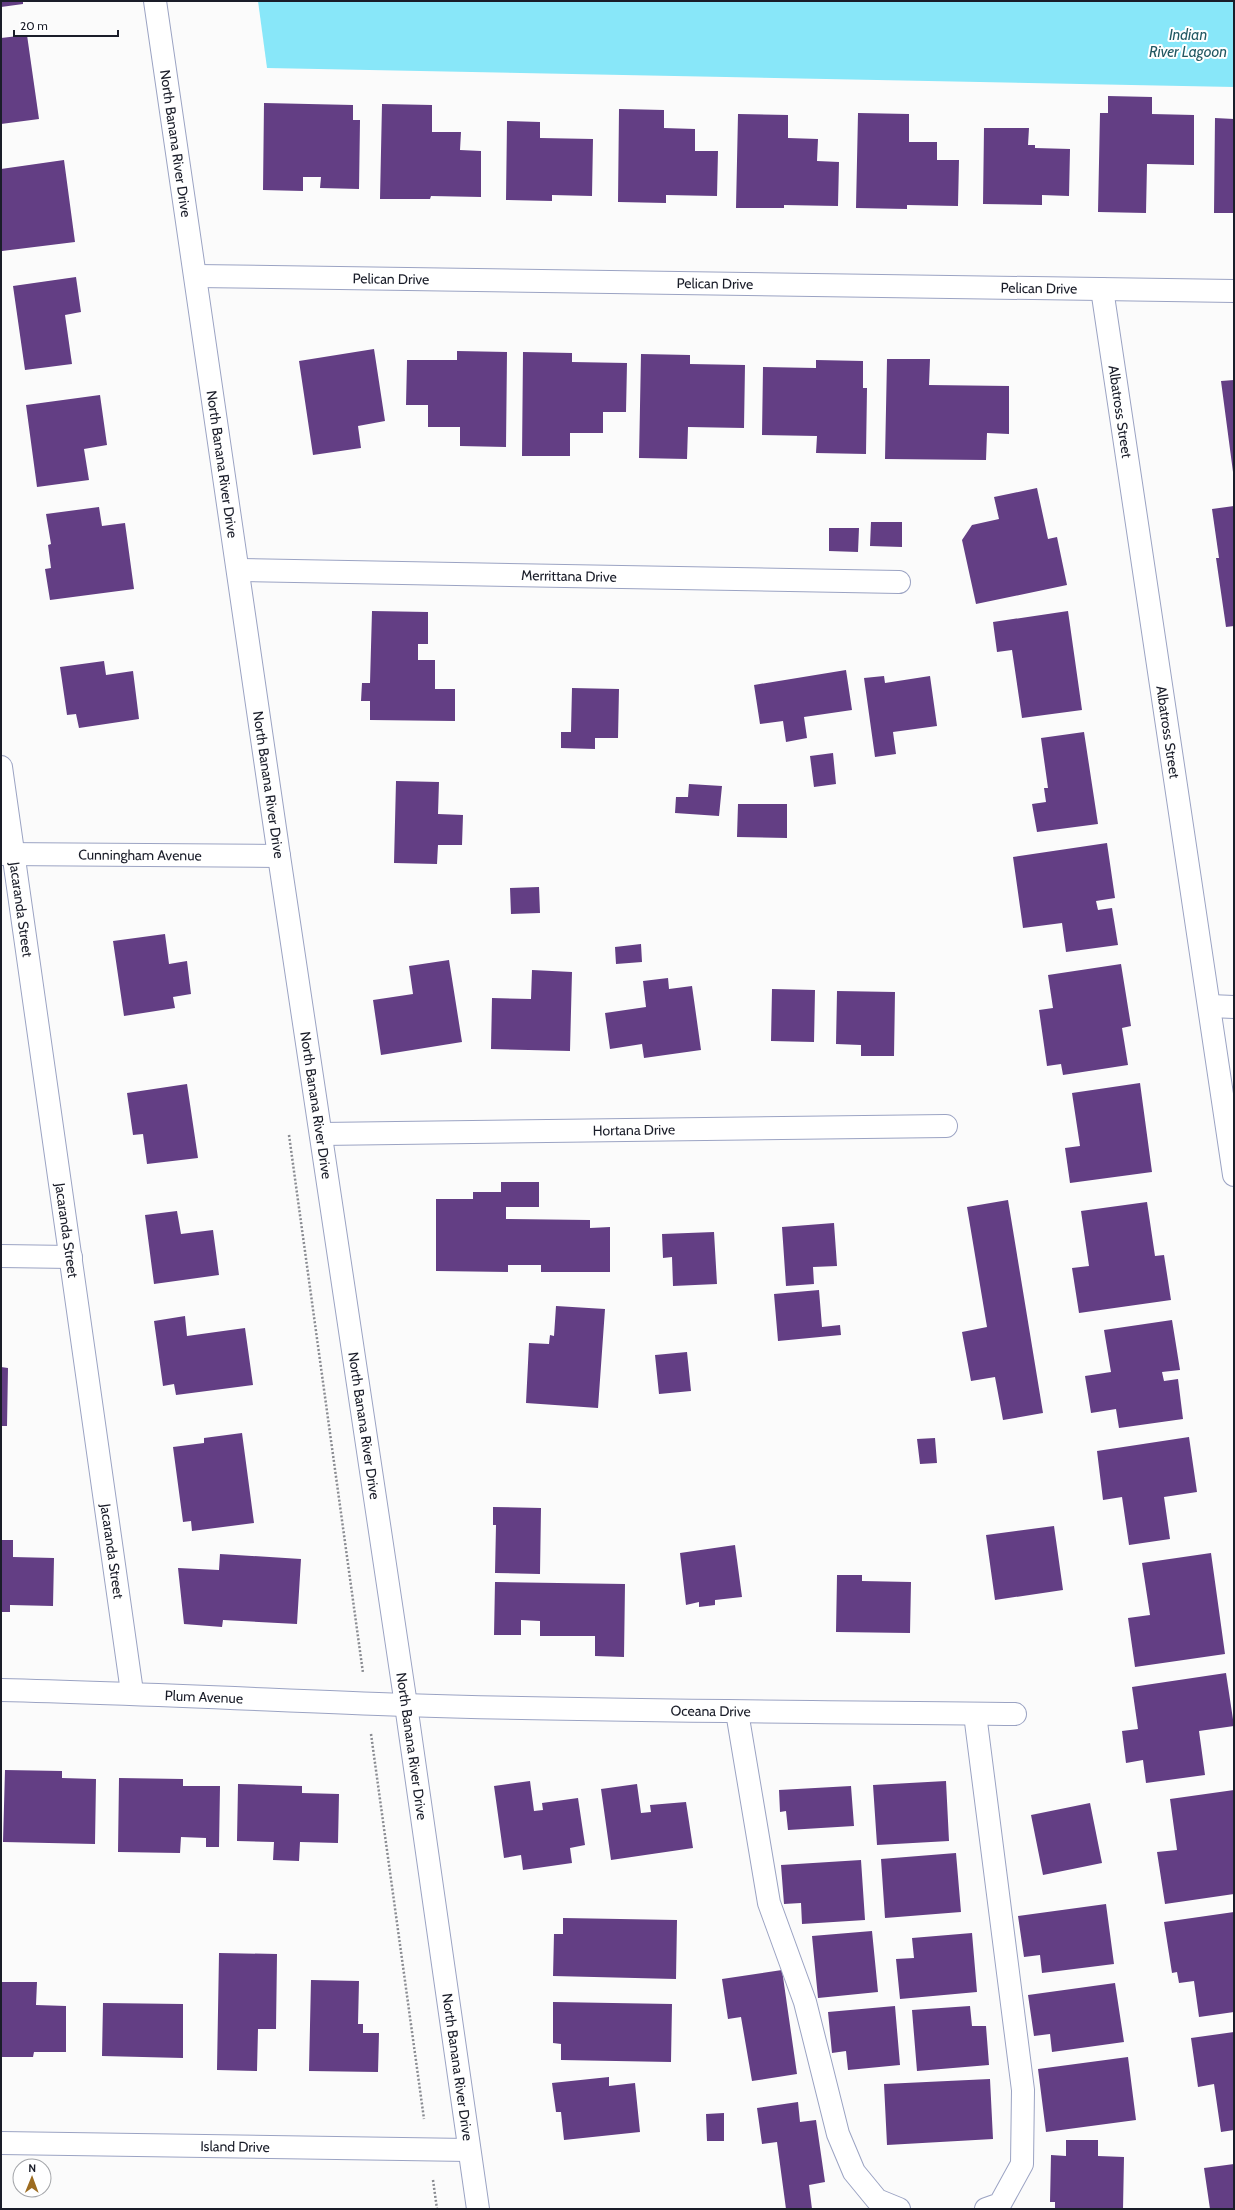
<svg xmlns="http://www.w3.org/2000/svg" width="1235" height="2210" viewBox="0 0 1235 2210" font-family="Cabin,sans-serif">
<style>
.water{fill:#88e7f9}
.building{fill:#633e84}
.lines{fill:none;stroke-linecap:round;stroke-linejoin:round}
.minor-casing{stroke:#9ba3c3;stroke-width:24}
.path{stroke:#898b91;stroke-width:2.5;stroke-dasharray:2 2;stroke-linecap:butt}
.minor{stroke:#fff;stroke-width:22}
.labels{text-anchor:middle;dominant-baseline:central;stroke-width:4;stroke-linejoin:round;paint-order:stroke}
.street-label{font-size:14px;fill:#1a1d29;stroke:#fff}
.water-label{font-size:15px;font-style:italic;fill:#225862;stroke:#fff}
</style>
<rect width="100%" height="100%" fill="#fbfbfb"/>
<path class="water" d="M258,1H1234V87L267,68Z"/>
<path class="building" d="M1,1H23V4L1,7Z
M27,35L39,119L1,124V38Z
M1108,96L1152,97V114L1194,115V165L1147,164L1146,213L1098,212L1100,113H1108Z
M264,103L353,105V120H360L359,189L320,188L321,177H303V191L263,190Z
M382,104L432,105V132H461L460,150L481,151V197L431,196L430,199H380Z
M619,109L664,110V128L695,129V151H718L717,196L666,195V203L618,202Z
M858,113L909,114V142H937V160H959L958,206L907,205V209L856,208Z
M738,114L788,115V138L818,139L817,161L839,162L838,206L784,205V208H736Z
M1215,118L1234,119V213H1214Z
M507,121L540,122V138L593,139L592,196L552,195V201L506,200Z
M984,128H1029L1028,145H1035V148L1070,149L1069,196L1042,195V205L983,204Z
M64,160L75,242L2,251L1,169Z
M76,277L81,312L65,315L72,364L25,370L13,286Z
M374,349L385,421L358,426L361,448L313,455L299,361Z
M457,351L507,352L506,447L460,446V427H428V405H406L407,360H457Z
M523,352L572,353V362L627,363L626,412H603V433H570V456H522Z
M641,354L690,355V364L745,365L744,428L688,427L687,459L639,458Z
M887,359H930L929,385L1009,386V434L987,433L986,460L885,459Z
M816,360L863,361V388H867L866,454L816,453L817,436L762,435L763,367L816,368Z
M1234,380V472H1233L1221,381Z
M100,395L107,445L84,449L89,480L37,487L26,405Z
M1037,488L1048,539L1057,537L1067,585L976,604L962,540L972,525L999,519L994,497Z
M1234,506V626L1226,627L1216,558H1219L1212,509Z
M99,507L102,526L125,523L134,589L50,600L45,569L51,568L48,545L51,544L46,514Z
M871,522H902V547L870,546Z
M829,528H859L858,552L829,551Z
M372,611L428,612V644H418V660H435V689H455V721L370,720V701H361L362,683H370Z
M1068,611L1082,710L1022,718L1012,650L997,652L993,622Z
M104,661L106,675L133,671L139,719L79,728L76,714L67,715L60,667Z
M846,670L852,710L804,717L807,738L786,742L783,721L760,724L754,685Z
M884,676L885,683L930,676L937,726L893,732L896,754L875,757L864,678Z
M572,688L619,689L618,738H595V749L561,748V732H571Z
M1084,732L1098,824L1037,832L1032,804L1046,802L1044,788H1048L1041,738Z
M833,753L836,784L814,787L810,756Z
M396,781L439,782L438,814L463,815L462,845H438L437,864L394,863Z
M689,784L722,786L719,816L675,813L676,797H688Z
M738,804H787V838L737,837Z
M1107,843L1115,898L1096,901L1098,910L1112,908L1118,945L1066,952L1062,923L1023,928L1013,857Z
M539,887L540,913L511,914L510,888Z
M165,934L169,964L187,961L191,994L173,997L175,1008L124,1016L113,941Z
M641,944L642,962L616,964L615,947Z
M449,960L462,1042L381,1055L373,1000L413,994L409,966Z
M1121,964L1131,1026L1122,1028L1128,1065L1063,1075L1061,1064L1047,1066L1039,1010L1053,1008L1048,975Z
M532,970L572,972L570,1051L491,1049L492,998L531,999Z
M668,978L669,989L692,986L701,1050L644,1058L642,1044L610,1049L605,1013L646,1007L643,981Z
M772,989L815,990L814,1042L771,1041Z
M837,991L895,992L894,1056H861V1045L836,1044Z
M1140,1083L1152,1172L1070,1183L1065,1148L1080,1146L1072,1093Z
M187,1084L198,1158L147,1164L143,1134L133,1135L127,1093Z
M501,1182H539V1207H506V1219L590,1220V1228L610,1227V1272H541V1265H508V1272L436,1271V1199H473V1192H501Z
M1008,1200L1043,1413L1003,1420L995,1377L971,1381L962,1332L987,1327L967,1207Z
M1147,1202L1155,1256L1164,1255L1171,1300L1079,1313L1072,1268L1089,1266L1081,1211Z
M177,1211L181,1234L213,1230L219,1275L154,1284L145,1215Z
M834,1223L837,1266L813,1267L814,1284L786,1286L782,1227Z
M714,1232L717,1284L673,1286L672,1257L663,1258L662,1234Z
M819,1290L822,1327L840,1325L841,1335L778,1341L774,1294Z
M556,1306L605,1309L598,1408L526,1403L529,1343L549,1344L550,1335L554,1336Z
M185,1316L187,1336L245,1328L253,1385L176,1395L174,1384L163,1386L154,1321Z
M1172,1320L1180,1370L1162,1372L1164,1381L1178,1379L1183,1419L1119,1428L1116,1409L1091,1413L1085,1376L1111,1372L1104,1330Z
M687,1352L691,1391L659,1394L655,1355Z
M1,1367L8,1368L7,1426H1Z
M242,1433L254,1523L192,1531L191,1521L183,1522L173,1447L204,1443V1438Z
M1189,1437L1197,1492L1164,1497L1170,1539L1129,1545L1122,1497L1103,1500L1097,1451Z
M935,1438L937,1463L920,1464L917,1439Z
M493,1507L541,1508L540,1574L495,1573L496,1525H493Z
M1054,1526L1063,1590L995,1600L986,1535Z
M1,1540H13V1557L54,1558L53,1606L10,1605V1612H1Z
M735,1545L742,1597L715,1600V1605L699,1607V1602L686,1605L680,1553Z
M1211,1553L1225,1654L1135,1667L1128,1618L1150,1615L1142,1563Z
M220,1554L301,1559L297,1624L223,1620L222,1627L184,1624L178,1568L219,1570Z
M837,1575H862V1581L911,1582L910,1633L836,1632Z
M495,1582L625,1584L624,1657L595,1656V1636H540V1621L521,1620V1635H494Z
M1226,1673L1234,1726L1199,1731L1205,1775L1146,1783L1143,1760L1126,1763L1122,1731L1138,1729L1132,1687Z
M5,1770L62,1771V1778L96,1779L95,1844L3,1842Z
M119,1778L183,1779V1786H220L219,1847H206V1838L181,1837L180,1853L118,1852Z
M530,1781L534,1811L543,1810L542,1803L578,1798L585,1845L570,1848L572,1863L523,1870L521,1855L504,1858L494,1786Z
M946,1781L949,1841L877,1845L873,1785Z
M238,1784L302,1786V1793L339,1794L338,1843L300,1842L299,1861L273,1860L274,1842L237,1841Z
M637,1784L641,1813L651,1812L650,1805L686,1802L693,1848L611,1860L601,1789Z
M851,1786L854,1826L788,1830L786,1811L780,1812L779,1790Z
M1234,1790V1894L1165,1904L1157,1852L1177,1850L1170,1799Z
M1090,1803L1102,1863L1043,1875L1031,1815Z
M956,1853L961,1912L885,1918L881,1859Z
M861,1860L865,1920L802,1924L801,1903L784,1904L781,1865Z
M1106,1904L1114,1964L1042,1973L1040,1955L1024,1957L1018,1916Z
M1234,1912V2012L1199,2017L1194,1981L1179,1983L1177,1972L1172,1973L1164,1922Z
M563,1918L677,1920L676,1979L553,1976L554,1934H563Z
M872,1931L878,1992L818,1998L812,1936Z
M972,1933L977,1992L900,1999L896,1959L914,1958L912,1938Z
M219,1953L277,1954L276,2029H258L257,2071L217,2070Z
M782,1970L797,2074L752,2081L741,2017L728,2019L722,1979Z
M311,1980L359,1981L358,2024H363V2033H379L378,2072L309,2071Z
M1,1982H37L36,2005L66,2006V2052H34L33,2057H1Z
M1115,1983L1124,2042L1052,2052L1050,2034L1034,2036L1028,1995Z
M553,2002L672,2004L671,2062L561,2060V2044L553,2043Z
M103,2003L183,2004V2058L102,2056Z
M895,2006L900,2065L848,2070L846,2051L832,2053L828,2012Z
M970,2006L972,2026H986L989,2065L917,2071L912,2010Z
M1234,2032V2130L1221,2132L1214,2084L1198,2087L1191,2038Z
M1128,2057L1136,2120L1046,2132L1038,2069Z
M609,2077V2086L635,2083L640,2132L564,2140L561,2112H556L552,2083Z
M990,2079L993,2139L887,2145L884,2084Z
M798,2102L800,2122L816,2120L825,2182L809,2185L812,2209H786L777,2142L762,2144L757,2108Z
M724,2113V2141H707L706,2114Z
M1066,2140H1098V2156L1124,2157L1123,2209H1055V2202H1050L1051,2155L1066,2156Z
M1234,2164V2209H1210L1204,2168Z"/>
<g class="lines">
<defs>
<g id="minor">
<path id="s1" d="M155,1L279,856L406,1705L478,2209"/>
<path id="s2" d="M196,276L1234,291"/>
<path id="s3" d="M1102,289L1234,1175"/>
<path id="s4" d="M239,570L899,582"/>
<path id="s5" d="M1,767L132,1692"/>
<path id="s6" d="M1,854L279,856"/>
<path d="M1210,1006L1234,1007"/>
<path id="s7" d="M321,1134L946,1126"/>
<path d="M1,1256L71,1257"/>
<path id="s8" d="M1,1690C135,1693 269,1700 404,1705C607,1712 811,1711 1015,1714"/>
<path d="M737,1712L769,1903L805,2002L838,2134L854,2172L877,2200L899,2209"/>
<path d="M975,1714L1023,2090L1022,2164L1000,2204L986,2209"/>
<path id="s9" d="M1,2143L468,2150"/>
</g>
</defs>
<use href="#minor" class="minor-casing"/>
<path class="path" d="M289,1135L363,1673
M371,1734L424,2119
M433,2180L437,2209"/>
<use href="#minor" class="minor"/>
</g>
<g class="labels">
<g class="street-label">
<text stroke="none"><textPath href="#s1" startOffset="144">North Banana River Drive</textPath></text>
<text stroke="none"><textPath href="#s2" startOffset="195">Pelican Drive</textPath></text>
<text stroke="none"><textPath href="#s2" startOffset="519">Pelican Drive</textPath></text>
<text stroke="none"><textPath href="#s2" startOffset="843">Pelican Drive</textPath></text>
<text stroke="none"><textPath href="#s3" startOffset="124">Albatross Street</textPath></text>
<text stroke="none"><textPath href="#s1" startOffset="468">North Banana River Drive</textPath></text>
<text stroke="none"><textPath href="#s4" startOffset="330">Merrittana Drive</textPath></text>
<text stroke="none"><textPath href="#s3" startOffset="448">Albatross Street</textPath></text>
<text stroke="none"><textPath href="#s1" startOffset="792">North Banana River Drive</textPath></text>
<text stroke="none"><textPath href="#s6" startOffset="139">Cunningham Avenue</textPath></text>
<text stroke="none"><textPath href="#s5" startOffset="144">Jacaranda Street</textPath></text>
<text stroke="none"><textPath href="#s1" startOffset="1116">North Banana River Drive</textPath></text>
<text stroke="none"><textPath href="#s7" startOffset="313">Hortana Drive</textPath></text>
<text stroke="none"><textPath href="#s5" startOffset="468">Jacaranda Street</textPath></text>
<text stroke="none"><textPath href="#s1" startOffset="1440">North Banana River Drive</textPath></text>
<text stroke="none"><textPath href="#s5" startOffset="792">Jacaranda Street</textPath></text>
<text stroke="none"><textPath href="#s8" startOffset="203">Plum Avenue</textPath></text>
<text stroke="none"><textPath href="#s8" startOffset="710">Oceana Drive</textPath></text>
<text stroke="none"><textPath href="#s1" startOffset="1764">North Banana River Drive</textPath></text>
<text stroke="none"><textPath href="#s1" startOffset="2088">North Banana River Drive</textPath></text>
<text stroke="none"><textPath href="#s9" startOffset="234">Island Drive</textPath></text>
</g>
<g class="water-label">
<text x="1188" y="35">Indian<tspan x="1188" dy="17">River Lagoon</tspan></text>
</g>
</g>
<rect width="1235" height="2210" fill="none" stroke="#1a1d29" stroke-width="4"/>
<g transform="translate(32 2178) rotate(1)"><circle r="19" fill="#ffffff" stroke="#a3a5a9"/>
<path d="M0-3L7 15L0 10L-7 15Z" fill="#9d6c20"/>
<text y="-6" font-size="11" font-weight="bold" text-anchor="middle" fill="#1a1d29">N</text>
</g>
<path d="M14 30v6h104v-6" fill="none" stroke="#1a1d29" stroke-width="2"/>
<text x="20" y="30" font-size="12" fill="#1a1d29" stroke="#ffffff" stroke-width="3" paint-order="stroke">20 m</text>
</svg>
